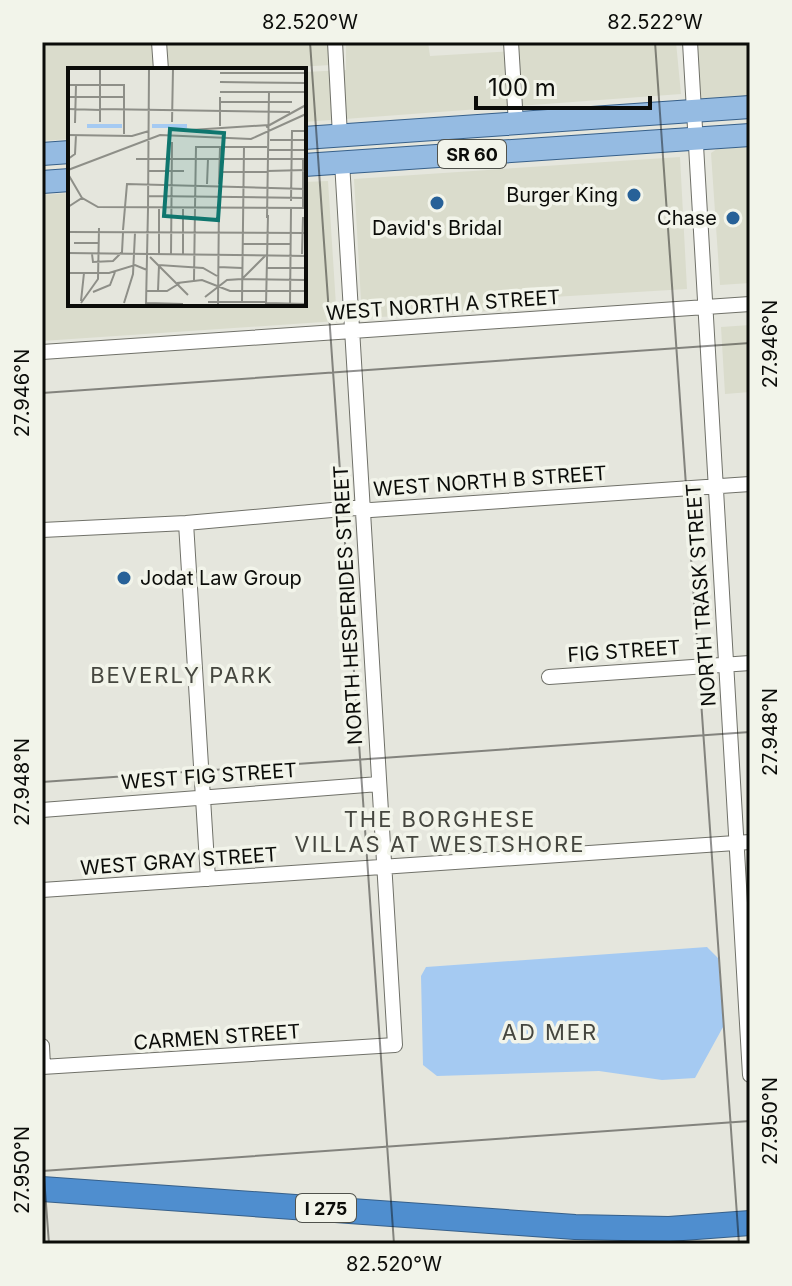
<svg xmlns="http://www.w3.org/2000/svg" width="792" height="1286" viewBox="0 0 792 1286" font-family="Inter,sans-serif">
<style>
.built{fill:#dadccc}
.water{fill:#a5caf2}
.lines{fill:none;stroke-linecap:round;stroke-linejoin:round}
.street-casing{stroke:#707169;stroke-width:16}
.primary-casing{stroke:#37608a;stroke-width:24}
.highway-casing{stroke:#37608a;stroke-width:26}
.street{stroke:#fff;stroke-width:14}
.primary{stroke:#95bbe2;stroke-width:22}
.highway{stroke:#4f8ecf;stroke-width:24}
.ticks{fill:none;stroke:#0b0c09;stroke-width:2;stroke-opacity:0.45}
.poi-dot{fill:#276198;stroke:#f2f4ea;stroke-width:3}
.labels{text-anchor:middle;dominant-baseline:central;stroke-width:7;stroke-linejoin:round;paint-order:stroke}
.shield{fill:#f2f4ea;stroke:#50524c;stroke-width:2}
.shield-label{font-size:18px;font-weight:bold;fill:#0b0c09}
.poi-label{font-size:20px;fill:#0b0c09;stroke:#f2f4ea;text-anchor:end}
.street-label{font-size:20px;fill:#0b0c09;stroke:#f2f4ea}
.neighbourhood-label{font-size:22px;letter-spacing:2px;fill:#45463f;stroke:#f2f4ea}
.inset-river{fill:none;stroke:#a5caf2;stroke-width:4}
.inset-road{fill:none;stroke:#8e8f88;stroke-width:2}
.view{fill:#0f766e;fill-opacity:0.15;stroke:#0f766e;stroke-width:4}
.inset-edge{fill:none;stroke:#0b0c09;stroke-width:4}
.neatline{fill:none;stroke:#0b0c09;stroke-width:3}
.ticks-label{font-size:20px;text-anchor:middle;fill:#0b0c09}
</style>
<rect width="100%" height="100%" fill="#e5e6dd"/>
<path class="built" d="M87,42H153L155,70H70V139L42,141V46Z
M165,42H329L331,65L246,70H167Z
M346,42H428L430,56L516,51V42H676L681,94L304,122V72L346,70Z
M696,42H750V96L700,99Z
M750,147V283L720,285L711,153L717,149Z
M680,157L687,289L536,298L509,310L362,318L354,179Z
M328,181L337,321L42,341V195L70,193V304H304V182Z
M750,325V392L725,394L721,327Z"/>
<path class="water" d="M707,947L718,958L723,1027L695,1078L662,1080L599,1071L437,1076L423,1065L421,976L426,967Z"/>
<g class="lines">
<defs>
<path id="street" d="M159,42L161,70
M335,42L340,136
M511,42L516,124
M690,42L750,1075
M42,352L750,304
M186,523L208,879
M42,530L186,523L354,508L371,510L750,484
M549,677L750,663
M42,810L379,784
M42,890L750,842
M42,1046L43,1067
M42,1067L395,1045L342,162"/>
<path id="primary" d="M304,138L750,107
M42,154L70,152
M304,165L750,135
M42,182L70,180"/>
<path id="highway" d="M42,1189L575,1227L669,1229L750,1223"/>
</defs>
<use href="#street" class="street-casing"/>
<use href="#primary" class="primary-casing"/>
<use href="#highway" class="highway-casing"/>
<use href="#street" class="street"/>
<use href="#primary" class="primary"/>
<use href="#highway" class="highway"/>
</g>
<path class="ticks" d="M310,42L394,1244M655,42L739,1244M42,393L750,343M42,782L750,732M42,1150L49,1244M42,1171L750,1121"/>
<g class="poi-dot">
<circle cx="634" cy="195" r="8"/>
<circle cx="437" cy="203" r="8"/>
<circle cx="733" cy="218" r="8"/>
<circle cx="124" cy="578" r="8"/>
</g>
<g class="labels">
<g class="shield">
<rect x="438" y="140" width="68" height="28" rx="6"/>
<rect x="296" y="1194" width="60" height="28" rx="6"/>
</g>
<g class="shield-label">
<text x="472" y="154">SR 60</text>
<text x="326" y="1208">I 275</text>
</g>
<g class="poi-label">
<text x="618" y="195">Burger King</text>
<text x="717" y="218">Chase</text>
<text x="437" y="228" text-anchor="middle">David's Bridal</text>
<text x="140" y="578" text-anchor="start">Jodat Law Group</text>
</g>
<g class="street-label">
<text transform="translate(443 305) rotate(-4)">WEST NORTH A STREET</text>
<text transform="translate(490 481) rotate(-4)">WEST NORTH B STREET</text>
<text transform="translate(701 595) rotate(-94)">NORTH TRASK STREET</text>
<text transform="translate(348 605) rotate(-93)">NORTH HESPERIDES STREET</text>
<text transform="translate(624 651) rotate(-4)">FIG STREET</text>
<text transform="translate(209 776) rotate(-4)">WEST FIG STREET</text>
<text transform="translate(179 861) rotate(-4)">WEST GRAY STREET</text>
<text transform="translate(217 1037) rotate(-4)">CARMEN STREET</text>
</g>
<g class="neighbourhood-label">
<text x="182" y="675">BEVERLY PARK</text>
<text x="440" y="819">THE BORGHESE<tspan x="440" dy="25">VILLAS AT WESTSHORE</tspan></text>
<text x="550" y="1032">AD MER</text>
</g>
</g>
<g transform="translate(68 68)">
<rect width="238" height="238" fill="#e5e6dd"/>
<path class="inset-river" d="M19,58H54M84,58H119"/>
<path class="inset-road" d="M152,5H238M152,14L238,15M0,17H56V66M152,24H238M0,29H56M152,34H224M0,41L33,42M32,41L222,44M32,54V1M104,54L105,1M7,55L8,17M152,58V29M198,59L238,37M123,62L201,57M0,67L64,68L81,63M202,72H238M200,82H238M0,91L7,86L8,67M68,91H238M0,102L92,67L183,71L238,46M80,103H116M199,103L238,102M151,104H199M0,106L14,130M139,116L140,91M151,116L152,79M80,128L238,130M223,133L224,63H238M0,139L14,130L30,139L238,140M127,139L128,79H199M235,140V91M80,141L81,1M199,150L201,24M55,162L59,116L238,121M0,164L238,165M6,175H31M175,176H223M0,185L238,188M24,186L25,194L45,193L54,184L55,165M91,186V141M234,186L235,149M103,187L104,74M115,187V141M82,189L120,227M150,199L174,200M198,200H238M0,205H41L67,197L79,202M174,211L238,212M126,212L127,141M109,215L134,212L162,223H238M78,223H99L112,215M90,223L91,197L135,200L149,208M25,224L42,217L47,204M137,229L159,212L174,211L198,187M13,233L16,205M140,234H198M174,234L176,79M13,235L30,211L31,160M56,235L65,206L67,165M78,235L115,236M198,235L238,236M150,236L151,135M222,236L223,141M78,237L80,141M198,237L200,147"/>
<path class="view" d="M102,61L156,65L150,152L96,148Z"/>
<rect width="238" height="238" class="inset-edge"/>
</g>
<rect width="792" height="1286" fill="none" stroke="#f2f4ea" stroke-width="88"/>
<path d="M476 96v12h174v-12" fill="none" stroke="#0b0c09" stroke-width="4"/>
<text x="488" y="96" font-size="24" fill="#0b0c09" stroke="#f2f4ea" stroke-width="6" paint-order="stroke">100 m</text>
<rect x="44" y="44" width="704" height="1198" class="neatline"/>
<g class="ticks-label">
<text x="310" y="29">82.520°W</text>
<text x="655" y="29">82.522°W</text>
<text transform="translate(770 344) rotate(-90)" y="7">27.946°N</text>
<text transform="translate(22 393) rotate(-90)" y="7">27.946°N</text>
<text transform="translate(770 732) rotate(-90)" y="7">27.948°N</text>
<text transform="translate(22 782) rotate(-90)" y="7">27.948°N</text>
<text transform="translate(770 1121) rotate(-90)" y="7">27.950°N</text>
<text transform="translate(22 1170) rotate(-90)" y="7">27.950°N</text>
<text x="394" y="1271">82.520°W</text>
</g>
</svg>
